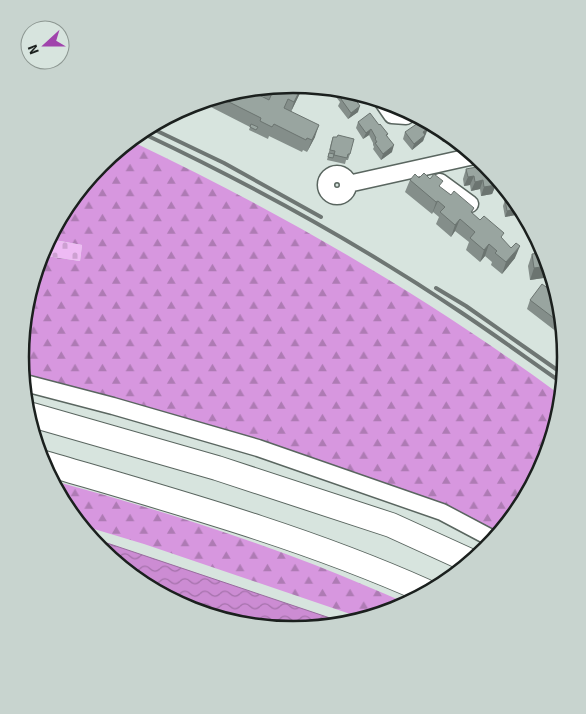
<svg xmlns="http://www.w3.org/2000/svg" width="586" height="714" viewBox="0 0 586 714" font-family="'Source Sans 3',sans-serif">
<style>
.forest{fill:url(#forest-firs)}
.cemetery{fill:url(#cemetery-stones)}
.water{fill:url(#water-waves);stroke:#976c9d}
.lines{fill:none;stroke-linecap:round;stroke-linejoin:round}
.minor-casing{stroke:#5a6660;stroke-width:19}
.highway-casing{stroke:#5a6660;stroke-width:26}
.minor{stroke:#fff;stroke-width:16}
.highway{stroke:#fff;stroke-width:24}
.rail{stroke:#6e7673;stroke-width:4}
.wall{fill:#848e8a}
.shaded-wall{fill:#6b7470}
.building{fill:#99a5a0;stroke:#6b7470}
.rim{fill:none;stroke:#1b201e;stroke-width:2.5}
</style>
<defs>
<pattern id="forest-firs" width="22" height="20" patternUnits="userSpaceOnUse" patternTransform="scale(1.25)"><rect width="22" height="20" fill="#d797df"/><path d="M5 1l3.5 6h-7zM16 11l3.5 6h-7z" fill="#ae7bb4"/></pattern>
<pattern id="cemetery-stones" width="16" height="16" patternUnits="userSpaceOnUse" patternTransform="scale(1.25)"><rect width="16" height="16" fill="#eebaf4"/><path d="M2 7V4a2 2 0 0 1 4 0v3zM10 15v-3a2 2 0 0 1 4 0v3z" fill="#cca0d1"/></pattern>
<pattern id="water-waves" width="16" height="10" patternUnits="userSpaceOnUse" patternTransform="scale(1.25)"><rect width="16" height="10" fill="#cc8cd3"/><path d="M0 5q4-4 8 0t8 0" fill="none" stroke="#a572ab"/></pattern>
</defs>
<rect width="100%" height="100%" fill="#d7e4de"/>
<path class="forest" d="M133,142C282,213 426,296 559,394L545,462L497,533L24,379L20,357L40,255L80,261L82,245L49,239L100,164Z
M54,481C142,505 230,532 315,565C346,577 376,590 406,603L397,609L359,617L144,544L84,526Z"/>
<path class="cemetery" d="M49,239L82,245L80,261L40,255Z"/>
<path class="water" d="M92,538L339,621L293,630L188,609L100,550Z"/>
<g class="lines">
<defs>
<path id="minor" d="M383,102L392,115L406,116L410,113
M326 185a11 11 0 1 1 22 0a11 11 0 1 1-22 0Z
M440,182L470,204
M348,184L474,156
M25,383L113,406L258,448L442,512L493,539"/>
<path id="highway" d="M32,415L217,468L391,525L470,561
M41,462C170,500 302,536 425,591"/>
</defs>
<use href="#minor" class="minor-casing"/>
<use href="#highway" class="highway-casing"/>
<use href="#minor" class="minor"/>
<use href="#highway" class="highway"/>
<path class="rail" d="M153,129L224,163L321,217
M144,134C254,186 361,245 462,313C495,335 528,359 561,382
M436,288L466,306L563,374"/>
</g>
<path class="wall" d="M293,84L301,91L291,111L315,137L307,152L303,150L302,152L269,136L268,139L249,130L250,127L203,103L201,106L195,103L253,92L263,97L266,89Z
M332,92L356,97L358,103V112L348,119L338,106L340,102Z
M358,122L388,134L387,135L392,152L381,160L373,149L374,147L373,145V143L369,135L363,139L356,128Z
M431,127L448,139L443,142Z
M405,132L426,134L423,141L412,150L403,139Z
M333,137L350,154L348,160H346L345,164L327,160L331,143Z
M466,169L495,187L492,194L481,196L480,189L471,191L470,185L464,186L463,179Z
M419,178L441,188L451,195L474,208L472,213L502,239L515,258L502,274L491,265L492,262L485,256L480,262L466,250L469,242L455,231L451,237L436,224L439,217L433,212L432,214L405,192L410,180Z
M510,199L520,214L505,217L503,206L505,200Z
M539,246L545,253L550,277L530,280L528,266L532,254L537,253Z
M553,292L562,336L527,309L530,300Z"/>
<path class="shaded-wall" d="M302,86H303L301,91L290,114L294,102Z
M360,106L358,112L348,119L351,113Z
M319,125L315,137L307,152L312,140Z
M428,128L426,134L421,138L423,132Z
M371,129L369,135L363,139L366,133Z
M425,135L423,141L412,150L414,144Z
M445,137L448,139L443,142Z
M394,145L392,152L381,160L383,154Z
M474,176L470,185L464,186L468,177Z
M494,178H495L501,186L495,187L492,194L481,196L484,187Z
M483,180L480,189L471,191L475,182Z
M438,201L433,212L432,214L436,202Z
M516,209L520,214L505,217L507,211Z
M460,219L455,231L451,237L455,225Z
M489,244L485,256L480,262L484,250Z
M520,246L515,258L502,274L506,262Z
M548,266L550,277L530,280L534,268Z"/>
<path class="building" d="M293,84L302,86L294,102L288,99L284,108L319,125L312,140L307,138L306,140L274,124L272,127L260,121L261,118L221,98L253,92L269,100L273,91L268,89Z
M340,93L353,96L360,106L351,113L341,99L343,97Z
M355,96L359,101L358,102L354,97Z
M370,113L379,125L380,124L388,134L386,135L394,145L383,154L375,143L377,142L375,139L376,138L371,129L366,133L358,122Z
M421,121L424,122L428,128L423,132L425,135L414,144L405,132Z
M251,124L258,127L256,130L250,127Z
M338,135L354,139L350,154H348L347,158L334,155L335,151L330,150L333,137H337Z
M329,153L334,154L333,158L328,157Z
M487,165L495,178H494L496,185L484,187L483,180L475,182L474,176L468,177L466,169Z
M424,173L430,179L434,174L443,181L439,186L451,195L454,191L474,208L471,212L480,220L484,216L504,233L501,237L511,248L516,243L520,246L506,262L495,253L497,251L489,244L484,250L470,238L475,232L460,219L455,225L440,212L445,207L438,201L436,202L410,180L415,174L419,178Z
M510,199L516,209L507,211L505,200Z
M539,246H541L545,253L548,266L534,268L532,254L540,253Z
M542,284L553,292L559,322L530,300Z"/>
<path d="M0 0H586V714H0ZM29 357a264 264 0 1 1 528 0a264 264 0 1 1-528 0Z" fill="#c8d4cf" fill-rule="evenodd"/>
<path class="rim" d="M29 357a264 264 0 1 1 528 0a264 264 0 1 1-528 0Z"/>
<g transform="translate(45 45) rotate(249)"><circle r="24" fill="#d7e4de" stroke="#8c9691"/>
<path d="M0-4L9 19L0 12L-9 19Z" fill="#a043ac"/>
<text y="-8" font-size="14" font-weight="bold" text-anchor="middle" fill="#1b201e">N</text>
</g>
</svg>
